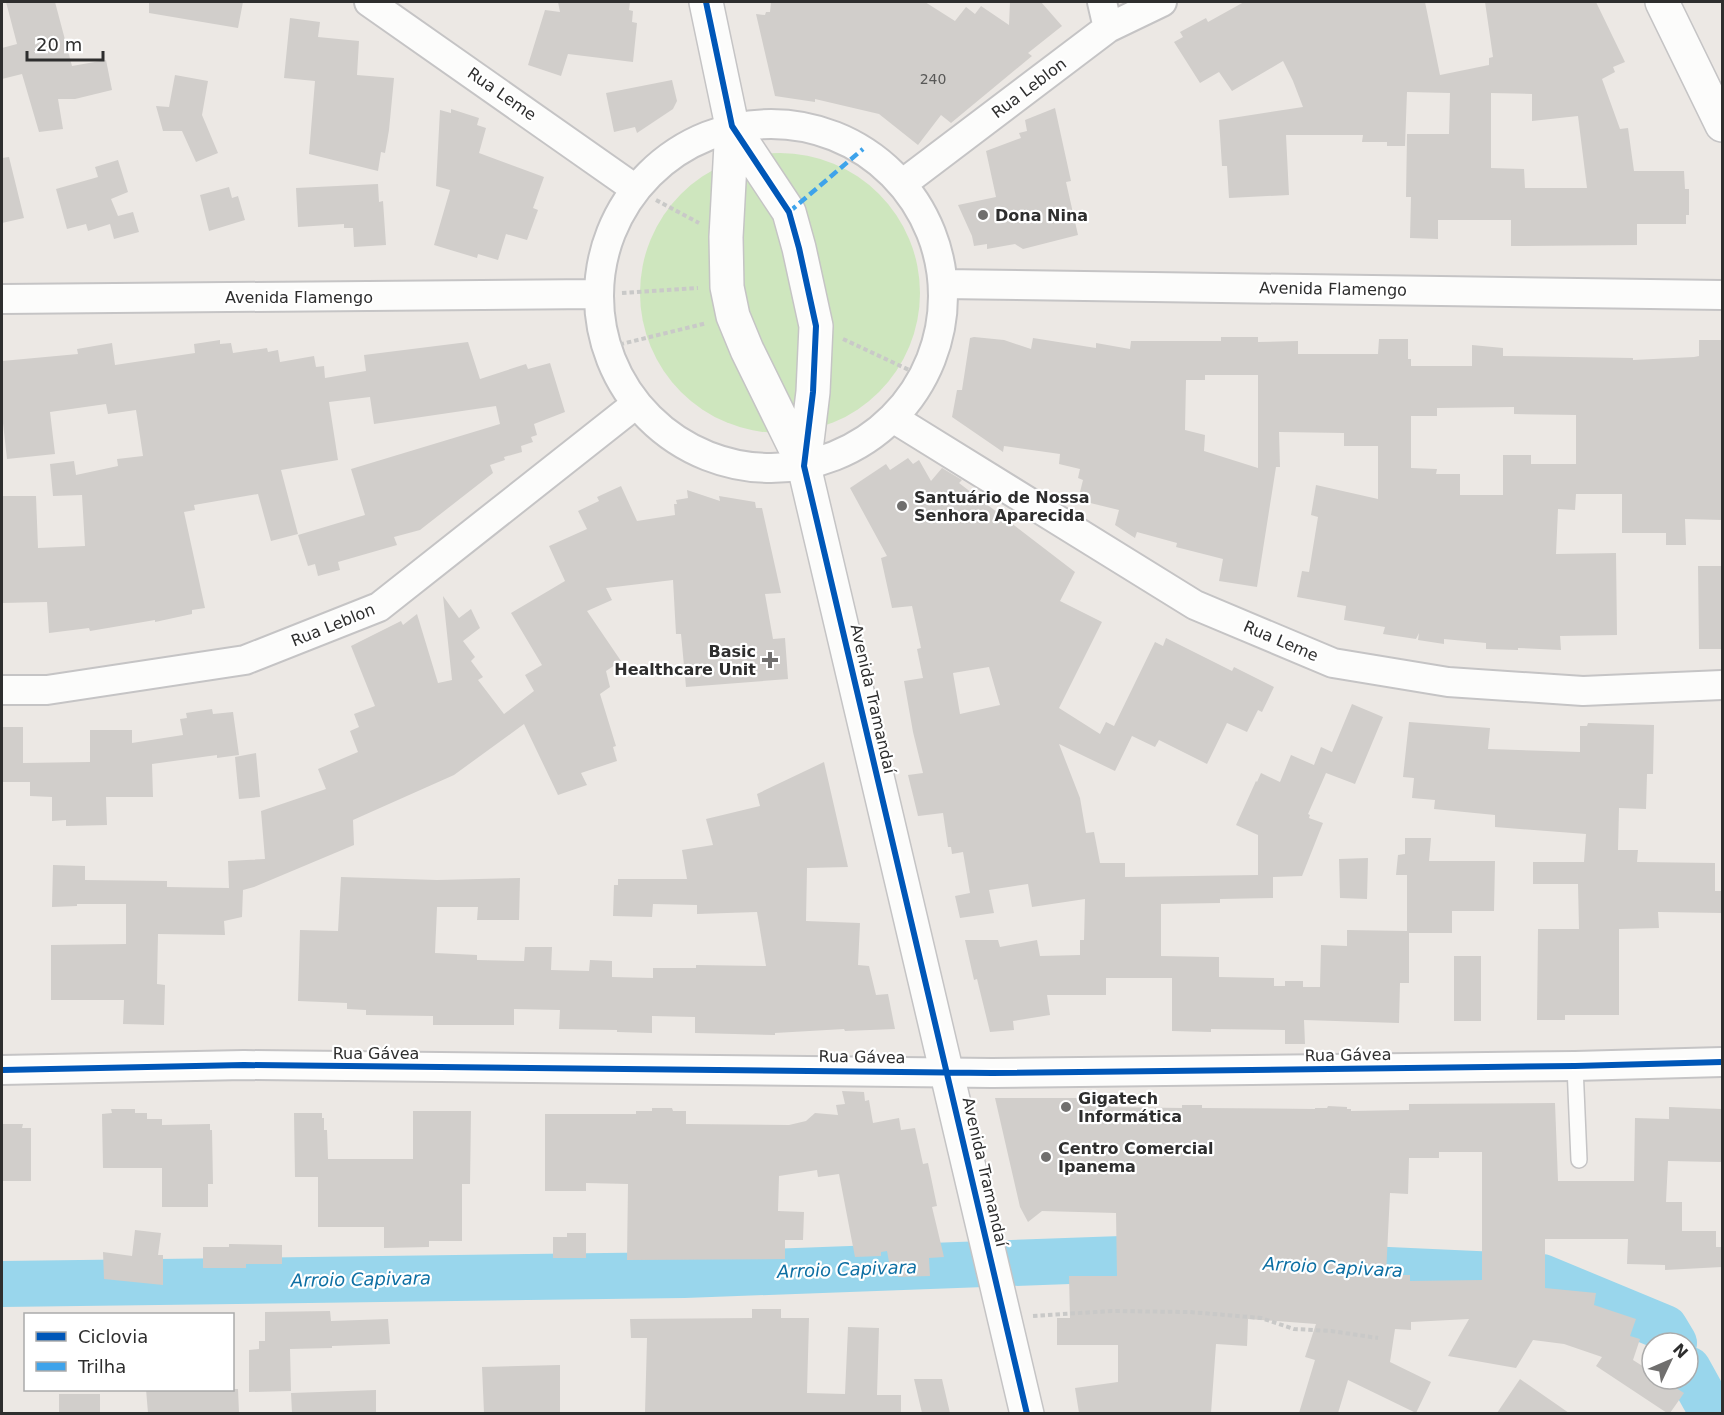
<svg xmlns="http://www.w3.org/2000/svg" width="1724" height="1415" viewBox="0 0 1724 1415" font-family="'DejaVu Sans',sans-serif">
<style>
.green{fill:#cee6be}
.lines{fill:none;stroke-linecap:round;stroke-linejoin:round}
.river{stroke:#99d6ec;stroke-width:46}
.building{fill:#d1cecb;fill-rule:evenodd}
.service-casing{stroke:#c5c4c5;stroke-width:18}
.minor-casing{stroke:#c5c4c5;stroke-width:32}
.tertiary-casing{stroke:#c5c4c5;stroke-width:36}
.secondary-casing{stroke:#c5c4c5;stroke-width:36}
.path{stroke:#c9c9c8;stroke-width:4;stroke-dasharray:4.5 3;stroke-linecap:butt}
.service{stroke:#fcfcfb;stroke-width:15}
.minor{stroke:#fcfcfb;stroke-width:28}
.tertiary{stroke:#fcfcfb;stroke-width:33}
.secondary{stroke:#fcfcfb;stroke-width:33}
.quiet{stroke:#3ea3eb;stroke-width:4.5;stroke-dasharray:9 4.5;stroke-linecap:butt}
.cycleway-casing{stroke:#fff;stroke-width:10}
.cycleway{stroke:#0057b8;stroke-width:6}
.poi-dot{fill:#706f6e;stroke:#fff;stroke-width:2}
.labels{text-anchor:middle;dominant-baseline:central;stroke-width:4.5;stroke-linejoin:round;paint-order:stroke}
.number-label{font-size:14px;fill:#585857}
.street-label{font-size:16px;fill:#2e2e2e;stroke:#fff}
.poi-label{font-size:16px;font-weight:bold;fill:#2e2e2e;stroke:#fff;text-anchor:start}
.water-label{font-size:18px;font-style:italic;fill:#0d6fa3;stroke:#fff}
</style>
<rect width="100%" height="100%" fill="#ece8e4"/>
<path class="green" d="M640 293a140 140 0 1 1 280 0a140 140 0 1 1-280 0Z"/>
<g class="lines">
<path class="river" d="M1322,1267L1542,1277L1665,1328L1674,1343
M2,1284L684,1275L1150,1258L1179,1260
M1688,1369L1713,1414"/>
</g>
<path class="building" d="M6,2H55L72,66L106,60L112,90L75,99H58L63,129L39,132L22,74L2,79V48L17,44Z
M149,2H243L238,28L149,13Z
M558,2H630L629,10L633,11L632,22L637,23L633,62L568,54L561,76L528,65L545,10L560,12Z
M771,2H925L955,21L966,7L975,14L981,6L1009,25L1010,2H1041L1062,26L1028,53L1032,56L951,123L941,115L918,145L879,114L815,99V102L775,96L756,14L765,15L766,12H770Z
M1244,2H1425L1440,75L1489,65V58L1493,57L1485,2H1596L1625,62L1613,67L1615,72L1602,79L1620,129L1628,128L1634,171H1684L1685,189H1689V215H1686V224H1637V245L1511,246V220H1438V239L1410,238L1411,197H1406L1407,134H1449L1450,93L1407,92L1405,146H1387V142H1362L1363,135H1286L1289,195L1229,198L1227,166H1222L1219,120L1303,107L1293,81L1283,61L1232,91L1219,72L1200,83L1174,42L1183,37L1180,32L1206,18L1208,22ZM1491,93L1532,94V121L1578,116L1587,188H1525L1524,169L1491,168Z
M290,18L320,22L318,37L359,41L357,75L394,78L389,130L385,153L381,152L378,171L309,154L315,81L284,78Z
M175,75L208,81L202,115L218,153L196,162L182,131H163L156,106L169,107Z
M672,80L677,101L673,109L637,133L635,127L614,132L606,93Z
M1055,108L1071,181L1066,182L1078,235L1023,249L1015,244L987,249V244L974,246L972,236L958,205L996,197L986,151L1021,138L1019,133L1027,131L1025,120Z
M451,109L479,118L477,125L486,128L479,153L544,177L533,208L538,210L527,240L506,234L498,260L478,254L477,258L434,245L450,190L436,186L440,110L451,113Z
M9,157L24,218L2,223V158Z
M118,160L128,192L111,199L118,216L133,212L139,232L114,239L110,224L88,231L86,224L67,229L56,189L98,177L95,167Z
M378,184L379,202L383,201L386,245L354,247L353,228H344V224L298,227L296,188Z
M229,187L232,198L238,196L245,220L209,231L200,195Z
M974,337L1004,340L1031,349L1033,338L1096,348V343L1130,349L1131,341H1221V337H1258V342L1298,341V354H1378L1379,339H1408V359H1411V366H1472V345L1503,348V356L1633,358V360L1694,357L1699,356V340H1722V520L1685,519L1686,545H1666V533H1622V494H1576L1575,510L1558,509L1556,554L1616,553L1617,635L1560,636L1561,650L1518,648V650L1486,649V643L1444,639V644L1418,640L1419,633L1416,639L1383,634L1385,627L1344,620L1346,606L1297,597L1302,571L1309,572L1318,517L1311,515L1316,485L1378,499V446H1344V433L1279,432L1280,467H1276L1257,587L1219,581L1223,559L1176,547L1177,543L1137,532L1135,538L1115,525L1119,510L1078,500L1083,480L1078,478L1080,469L1059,464L1060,454L1004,446L1003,452L952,417L957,390H962L970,338ZM1205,375H1258V468L1204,451L1205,435L1185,430L1186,380H1205ZM1514,407V414L1576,415V464H1531V455H1503V495H1460V474H1436L1437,469L1411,468V416H1437V408Z
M220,340V344L231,343L233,353L267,348L268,352L278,350L280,362L314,356L316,367L324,366L325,378L366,371L364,355L468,342L480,379L526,364L528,369L550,363L565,412L534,424L537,435L531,437L533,442L521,446L522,452L504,457L505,460L490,465L493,473L420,530L394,537L397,545L338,562L340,570L318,576L315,564L308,566L298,535L365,515L351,469L500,424L496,406L374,424L370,397L329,402L338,460L281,470L298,534L271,541L258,494L194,505L195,510L184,512L205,608L192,610V614L155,622V620L90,631L89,628L49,633L47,602L2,603V496H36L38,548L85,546L82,495L53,496L50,464L74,461L76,475L118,466L117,459L143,456L136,410L108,414L106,404L50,412L55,454L7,459L2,414V361L78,354L77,349L112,343L115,365L195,353L194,344Z
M908,458L913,464L919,460L931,481L942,468L962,480L959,483L1075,572L1060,601L1102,622L1059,708L1100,734L1106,722L1114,726L1155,642L1163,646L1166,638L1232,671L1234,667L1274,687L1262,712L1258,710L1247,732L1227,723L1207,764L1159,740L1155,747L1132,736L1115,771L1059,744L1080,798L1086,833L1094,832L1100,863H1125V877L1258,875V835L1236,825L1256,781L1257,782L1261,773L1280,782L1291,755L1314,765L1321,747L1332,752L1352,704L1383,717L1355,784L1326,773L1308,814L1310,815L1309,818L1323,823L1302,876L1273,877V898L1220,899V903L1161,904V956L1219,957V977L1274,978V986H1285V981H1303V987H1320L1321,945L1347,946V930L1407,931V875H1396L1398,855L1405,854V838H1431L1429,861H1495L1494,911H1452V933H1409V983H1400L1399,1023L1304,1020L1305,1044H1285V1030L1211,1029V1032L1172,1031V978H1106V995H1047L1050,1015L1013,1021L1014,1030L990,1032L977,979L974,980L965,940H998L1000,947L1037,940L1040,956L1080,955V940H1084L1085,899L1032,907L1028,884L989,890L994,913L960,918L955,896L970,893L963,852L952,854L951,847H948L943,813L918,816L908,775L923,773L913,732L904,681L923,678L917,649L921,648L912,606L892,608L881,558L887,556L850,488L886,464L890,470ZM989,667L1000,705L960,714L953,673Z
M621,486L637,521L675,515L674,504H677L676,500L688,498L687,490L720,501L719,496L755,502L756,508H762L781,593L765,594L773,639L785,638L788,679L686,687L681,634H676L673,580L606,588L612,600L587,611L621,661L606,671L610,687L600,694L616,746L613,747L617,761L581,773L587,785L558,795L524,724L454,775L353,820L354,845L254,887L243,890L242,917L224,921L225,935L158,934L157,984L165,985L164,1025L123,1024L124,1000H51V945L126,944V904H77V906L52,907L53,865L85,866V880L167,881V887L229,888L228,861L265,859L261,811L326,789L318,769L358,752L350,731L359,727L354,714L375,706L351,646L401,621L403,625L417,614L438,683L452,680L443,596L459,618L471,609L480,628L463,641L475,657L471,661L483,677L478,680L504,714L534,691L525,675L542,665L511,613L565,581L549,546L587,529L578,511L599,501L597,497Z
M1698,566H1722V649H1699V647Z
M212,709L213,714L233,712L239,755L217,758V755L152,764L153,797H106L107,825L66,826V820L52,821V797L30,796V782H2V727H23V763L90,762V730H132V743L183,735L180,719L187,718L186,713Z
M1409,722L1490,728L1488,749L1580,752V726H1587L1588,723L1654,725L1653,774H1647L1646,809L1619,808L1618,850H1638L1637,862L1715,863V891H1722V913L1658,912L1659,928L1619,929V1015H1565V1020H1537L1538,929H1579L1578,884H1533V862H1584L1586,834L1495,827V815L1434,809L1435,800L1412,798L1414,778L1403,777Z
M256,753L260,797L239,799L235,757Z
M824,762L848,867L807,868L806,921L860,923L858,965L869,966L876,995L888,994L895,1029L845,1031L844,1029L775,1033V1035L695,1033V1017L652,1016V1033L617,1032V1030L559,1029L560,1010L514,1009V1025H433V1016L366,1015V1010L347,1009V1003L298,1001L300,930L338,931L341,877L437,880L520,878L519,920H477L478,907H437L435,953L477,955V960L524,961L525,947H552L551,970L589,971L590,960L612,961V977L653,978V968H696V965L766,966L757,912L697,914V905L653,904L652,917L613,916L614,885H618V879H687L682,850L713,845L706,819L760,806L757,794Z
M1368,858L1367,899L1340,898L1339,859Z
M1454,956H1481V1021H1454Z
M842,1091L864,1092L865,1101L869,1100L873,1123L899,1118L901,1130L915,1128L923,1164L928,1163L937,1206L932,1207L944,1257L929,1258L930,1276L898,1277V1273H891L887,1251L881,1252V1256L855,1257L839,1174L818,1177L817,1170L779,1176L778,1211L804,1212L803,1240H785V1259L627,1260L628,1184L586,1183V1191H545V1114H636V1111H652V1108H672L673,1111H686V1124L789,1125L806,1121L815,1113L838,1115L836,1105L845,1104Z
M995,1098H1105L1111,1107L1182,1108V1105H1202V1108L1315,1109V1108H1327L1328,1106L1347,1107V1109H1351V1111L1409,1110V1104L1555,1103L1558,1181H1634L1635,1118L1669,1119V1107L1722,1109V1162L1668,1161L1666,1202H1682V1231H1716V1247H1722V1267L1665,1270V1265L1627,1264L1628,1239H1545V1288L1596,1293L1594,1305L1636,1319L1630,1336L1640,1339L1633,1360L1652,1372V1379H1662L1684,1393L1670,1413H1667L1596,1366L1602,1357L1564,1344L1533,1340L1516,1368L1448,1356L1469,1319L1411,1322V1330L1395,1329L1390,1362L1431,1382L1416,1413L1348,1380L1338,1413H1299L1315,1360L1305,1357L1316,1324L1248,1319L1247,1346L1216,1344L1211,1413H1079L1075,1388L1118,1382V1345H1057V1318H1070L1069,1276H1117L1116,1213L1042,1211L1028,1222L1020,1207ZM1439,1152H1482V1280L1410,1281V1275H1386L1390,1193L1408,1194L1409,1158H1439Z
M111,1109H135V1113H147V1119H162V1125L210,1124V1130H212L213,1184H208V1207H162V1168H103L102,1114L112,1113Z
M413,1111H471L470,1184H462V1241H429V1247L384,1248V1227H318V1177H295L294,1113H322V1118H324V1130H327L328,1159H413Z
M2,1124H23L22,1128H31V1181H2Z
M135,1230L161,1233L158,1255H163V1285L104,1279L103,1252L132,1256Z
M567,1233H586V1258H553V1237H567Z
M229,1244L282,1245V1264H246V1268H203V1247H229Z
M752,1309H781V1318H809L807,1393L845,1394L848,1327L879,1328L877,1395H901V1413H645L647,1338H631L630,1319L752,1318Z
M330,1311L331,1321L388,1319L390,1344L332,1346V1348L290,1349L291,1391L249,1392V1350L259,1349V1341H265V1312Z
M560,1365V1413H484L482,1367Z
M914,1379H942L950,1413H922Z
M1520,1379L1569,1413H1497Z
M146,1389H238L239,1413H148Z
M376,1390V1413H292L291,1393Z
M59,1394H100V1413H59Z"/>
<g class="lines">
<defs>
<path id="service" d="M1575,1066L1579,1160"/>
<path id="minor" d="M369,2L634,188
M1102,2L1108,28
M599 296a172 172 0 1 1 344 0a172 172 0 1 1-344 0Z
M902,184L1108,28L1162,2
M943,284L1722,295
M2,299L597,294
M893,418L1195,605L1333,663L1448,682L1583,691L1722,685
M2,690H47L245,660L379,607L636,404
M2,1070L244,1065L992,1073L1575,1066L1722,1062"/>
<path id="tertiary" d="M1662,2L1722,125"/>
<path id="secondary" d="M706,2L732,126L726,237L727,287L733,316L747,350L804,466L1027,1414
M732,126L789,212L799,248L816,326L813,392L804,466"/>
</defs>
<use href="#service" class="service-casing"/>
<use href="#minor" class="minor-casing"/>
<use href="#tertiary" class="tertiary-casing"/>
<use href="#secondary" class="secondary-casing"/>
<path class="path" d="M656,200L699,223
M622,293L698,288
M843,339L924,377
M605,348L707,323
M1033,1316L1111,1311L1189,1312L1261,1318L1294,1329L1331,1331L1378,1338"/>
<use href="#service" class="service"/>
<use href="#minor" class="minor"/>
<use href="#tertiary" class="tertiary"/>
<use href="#secondary" class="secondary"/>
<path class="quiet" d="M789,212L863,149"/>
<defs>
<path id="cycleway" d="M706,2L732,126L789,212L799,248L816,326L813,392L804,466L1027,1414
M2,1070L244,1065L992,1073L1575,1066L1722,1062"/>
</defs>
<use href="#cycleway" class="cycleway-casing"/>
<use href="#cycleway" class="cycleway"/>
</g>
<g class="poi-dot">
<circle cx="983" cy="215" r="6"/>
<circle cx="902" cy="506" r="6"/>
<path d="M767 651h6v6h6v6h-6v6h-6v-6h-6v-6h6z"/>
<circle cx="1066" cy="1107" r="6"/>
<circle cx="1046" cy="1157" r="6"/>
</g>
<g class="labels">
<g class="number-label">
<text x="933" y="79">240</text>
</g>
<g class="street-label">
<text transform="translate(1029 88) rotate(-37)">Rua Leblon</text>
<text transform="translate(502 94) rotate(35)">Rua Leme</text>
<text transform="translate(1333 289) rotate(1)">Avenida Flamengo</text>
<text x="299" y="297">Avenida Flamengo</text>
<text transform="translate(333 625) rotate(-22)">Rua Leblon</text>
<text transform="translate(1281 641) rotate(23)">Rua Leme</text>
<text transform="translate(873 699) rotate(77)">Avenida Tramandaí</text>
<text x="376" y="1053">Rua Gávea</text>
<text transform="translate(1348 1055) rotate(-1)">Rua Gávea</text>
<text transform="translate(862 1057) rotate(1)">Rua Gávea</text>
<text transform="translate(985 1172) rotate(77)">Avenida Tramandaí</text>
</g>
<g class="poi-label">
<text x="995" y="215">Dona Nina</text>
<text x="914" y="497">Santuário de Nossa<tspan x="914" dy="18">Senhora Aparecida</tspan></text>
<text x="756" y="651" text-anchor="end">Basic<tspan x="756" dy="18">Healthcare Unit</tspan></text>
<text x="1078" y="1098">Gigatech<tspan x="1078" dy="18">Informática</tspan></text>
<text x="1058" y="1148">Centro Comercial<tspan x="1058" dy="18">Ipanema</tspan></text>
</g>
<g class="water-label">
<text transform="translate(1333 1267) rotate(3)">Arroio Capivara</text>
<text transform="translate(847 1269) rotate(-2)">Arroio Capivara</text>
<text transform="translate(361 1279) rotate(-1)">Arroio Capivara</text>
</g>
</g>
<rect width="1724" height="1415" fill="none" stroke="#2e2e2e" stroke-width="6"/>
<rect x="24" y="1313" width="210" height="78" fill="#ffffff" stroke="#ababab" stroke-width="1.5"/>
<rect x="36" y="1332" width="30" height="9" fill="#0057b8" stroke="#ababab" stroke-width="1.5"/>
<text x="78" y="1343" font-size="18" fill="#2e2e2e">Ciclovia</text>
<rect x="36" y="1362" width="30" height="9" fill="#3ea3eb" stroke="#ababab" stroke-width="1.5"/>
<text x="78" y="1373" font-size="18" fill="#2e2e2e">Trilha</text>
<g transform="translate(1670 1361) rotate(46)"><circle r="28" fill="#ffffff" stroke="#ababab" stroke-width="1.5"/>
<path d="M0-4.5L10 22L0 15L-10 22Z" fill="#706f6e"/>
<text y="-9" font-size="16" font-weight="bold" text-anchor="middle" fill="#2e2e2e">N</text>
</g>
<path d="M27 51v9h76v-9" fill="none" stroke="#2e2e2e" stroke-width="3"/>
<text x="36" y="51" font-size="18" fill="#2e2e2e" stroke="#ffffff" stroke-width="4.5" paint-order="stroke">20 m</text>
</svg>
